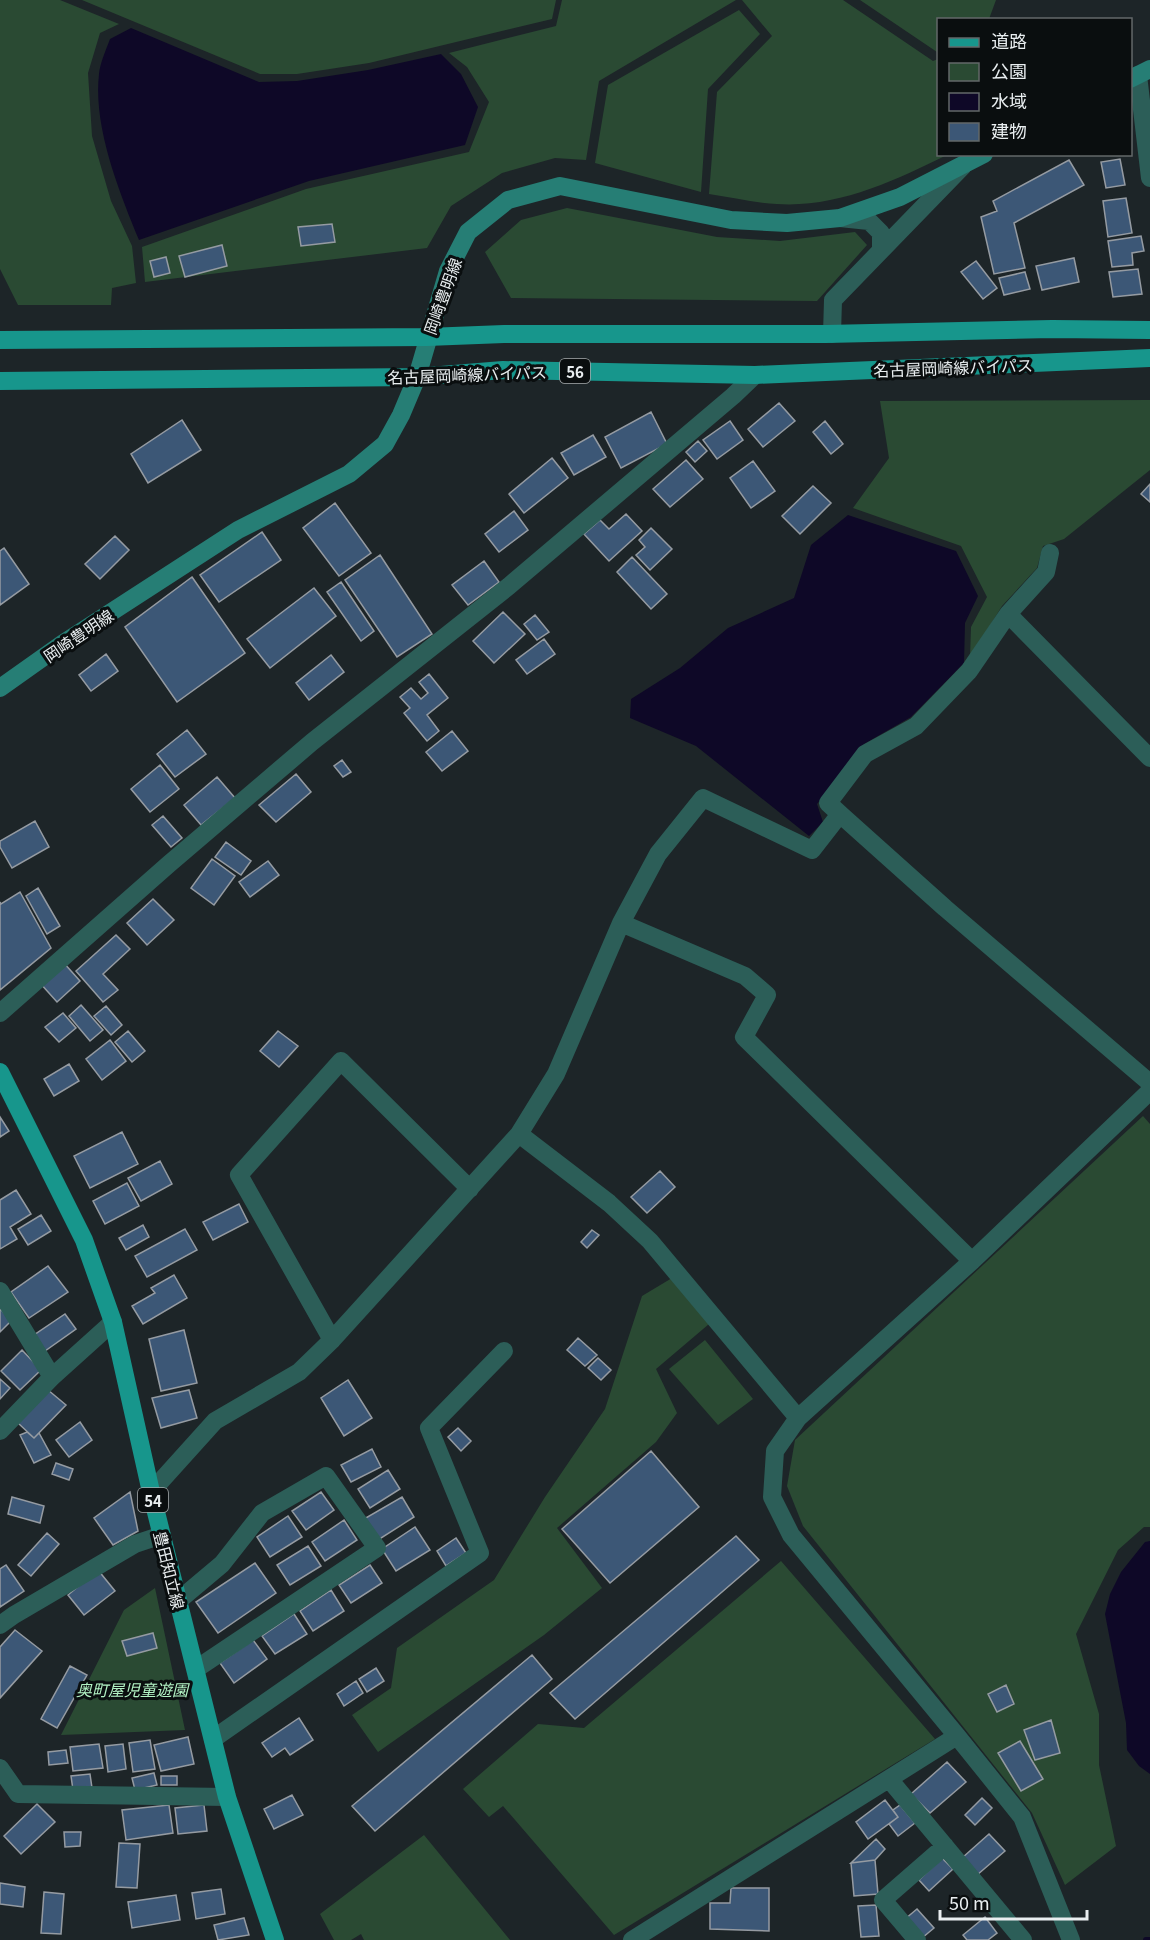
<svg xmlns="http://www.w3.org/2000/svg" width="1150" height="1940" viewBox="0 0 1150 1940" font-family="Georgia,'Noto Sans JP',serif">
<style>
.green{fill:#2a4a33}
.water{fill:#0e0827}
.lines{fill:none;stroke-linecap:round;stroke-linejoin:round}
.stream{stroke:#0e0827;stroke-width:6}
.building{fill:#3c5776;stroke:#959ba2;stroke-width:1.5}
.minor{stroke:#2c5e58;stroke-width:18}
.secondary{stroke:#267e75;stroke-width:18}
.primary{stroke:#17968c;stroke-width:18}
.labels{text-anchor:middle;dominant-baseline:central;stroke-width:6;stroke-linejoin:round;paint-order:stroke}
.shield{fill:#0a0e0f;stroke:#a6abac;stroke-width:1.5}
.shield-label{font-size:15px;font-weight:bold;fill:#e9eef0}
.street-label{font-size:16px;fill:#e9eef0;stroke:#0a0e0f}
.park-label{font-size:16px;font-style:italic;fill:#b3f3c5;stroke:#0a0e0f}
</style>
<rect width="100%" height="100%" fill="#1d2528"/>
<path class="green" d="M0,0H60L119,24L100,33L88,73L92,136L111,201L132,246L136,283L112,288L111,305H18L0,269Z
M82,0H556L552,19L369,63L297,74H260Z
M562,0H736L599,81L586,160L555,158L502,173L451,206L427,248L145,282L142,247L306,189L469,152L489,102L467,67L449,53L556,26Z
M742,0H843L933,61L938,59V154L947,155C894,181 837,208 777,204C754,203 731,197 709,194L717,92L772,36Z
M860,0H996L989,19L938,20V52H937Z
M739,10L760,34L708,89L701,192L595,163L608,85Z
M567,208L717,237L780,241L855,232L867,245L817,301L511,298L485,252L521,220Z
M1150,400V470L1064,539L1043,546L1037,568L1002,606L970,658L971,627L987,597L961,546L853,508L889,458L880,401Z
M1143,1116L1150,1124V1527H1144L1118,1550L1076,1634L1099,1714V1765L1116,1846L1065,1885L1032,1813L803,1526L787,1486L795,1440Z
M672,1278L709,1324L656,1369L677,1413L656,1442L557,1528L602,1588L544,1635L378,1752L352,1715L391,1688L397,1648L494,1580L545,1497L605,1409L642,1296Z
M705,1340L753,1399L718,1425L669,1369Z
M781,1561L935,1739L614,1935L503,1806L489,1817L463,1789L538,1724L584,1728Z
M155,1588L185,1730L61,1735L124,1610Z
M424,1835L510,1940H364L361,1934L351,1940H334L320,1914Z"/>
<path class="water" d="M131,28L259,82L297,81L368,70L441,54L461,74L478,107L465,145L309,181L139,240C119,191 93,127 99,74C100,63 106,50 110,39Z
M848,515L956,551L978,596L965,623L964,663L911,717L864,744L817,804L823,822L809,836L696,746L630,718L631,699L680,668L728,628L794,598L811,545Z
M1150,1541V1774L1139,1766L1127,1750L1126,1723L1105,1614L1110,1594L1121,1572L1145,1542Z"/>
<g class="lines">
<path class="stream" d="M1146,1940H1150"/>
</g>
<path class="building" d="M1120,159L1125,185L1106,188L1101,162Z
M1069,160L1084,185L1014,223L1025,268L994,274L981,217L997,211L993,201Z
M1126,198L1132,233L1108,237L1103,201Z
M332,224L335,242L301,246L298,227Z
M1141,236L1144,251L1132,253L1133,265L1112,267L1108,241Z
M222,245L227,266L185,277L179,256Z
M166,257L170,273L154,277L150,261Z
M1074,258L1079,282L1042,290L1036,266Z
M976,261L997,288L983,299L961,272Z
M1138,269L1142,294L1113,297L1109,272Z
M1025,272L1030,289L1004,295L999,278Z
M779,403L795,421L763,447L748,429Z
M651,412L667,444L621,468L605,437Z
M182,420L201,450L148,483L131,454Z
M730,421L743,440L717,459L703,440Z
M825,421L843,444L831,454L813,432Z
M593,435L606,457L574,475L561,453Z
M698,441L707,451L695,462L686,452Z
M552,458L568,478L524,513L509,494Z
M686,460L703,479L670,507L653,489Z
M753,461L775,491L751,508L730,478Z
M1150,484V502L1141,494Z
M813,486L831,503L800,534L782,516Z
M335,503L371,553L339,576L303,528Z
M514,511L528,530L499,552L485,534Z
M626,514L642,531L609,561L584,534L600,520L609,529Z
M651,528L672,549L650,570L636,555L645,547L639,540Z
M262,532L281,560L219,602L200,575Z
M115,536L129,550L100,579L85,564Z
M4,548L29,584L0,605V551Z
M380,555L432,634L397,657L345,580Z
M632,557L667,594L651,609L617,572Z
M484,561L499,582L468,605L452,585Z
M192,577L245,653L177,702L125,627Z
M341,582L374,631L361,641L327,592Z
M314,588L336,616L270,668L247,639Z
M503,612L525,634L494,663L473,641Z
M535,615L549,632L537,640L524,624Z
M544,639L555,654L527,674L516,660Z
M106,654L118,671L91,691L79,675Z
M331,655L344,672L309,700L296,683Z
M429,674L448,698L427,715L439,731L427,741L404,713L410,708L400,697L411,688L421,699L428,693L419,682Z
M187,730L206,754L175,777L157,754Z
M452,731L468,751L442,771L426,752Z
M342,760L351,772L343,777L334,766Z
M160,765L179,789L150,812L131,789Z
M296,774L311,792L276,822L259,805Z
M217,777L235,798L201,825L184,805Z
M163,816L182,838L171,847L152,825Z
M35,821L49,847L12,868L0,847V841Z
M226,842L251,861L241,875L215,857Z
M212,859L235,876L214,905L191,888Z
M268,861L279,875L250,897L239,882Z
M38,888L60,926L47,934L26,896Z
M20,892L51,948L0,990V902L1,904Z
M153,899L174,920L147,945L127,923Z
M116,935L130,949L103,974L118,990L103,1002L76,971Z
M63,962L80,981L57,1002L40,983Z
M81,1005L103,1030L90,1041L69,1016Z
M106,1006L122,1025L111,1035L94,1016Z
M63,1013L76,1028L59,1042L45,1027Z
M128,1031L145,1051L132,1062L115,1042Z
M278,1031L298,1046L279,1067L260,1051Z
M110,1040L126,1061L102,1080L86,1059Z
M69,1064L79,1081L54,1096L44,1079Z
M0,1117L9,1131L0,1137Z
M122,1132L138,1164L90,1188L74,1156Z
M160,1161L172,1184L141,1201L128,1178Z
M660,1171L675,1187L647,1213L631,1197Z
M127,1183L139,1206L105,1224L93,1201Z
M16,1190L31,1214L10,1227L17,1239L0,1249V1200Z
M239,1204L248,1222L213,1240L203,1222Z
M41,1215L51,1231L28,1245L18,1229Z
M143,1225L149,1237L126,1250L119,1238Z
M185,1229L197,1250L147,1277L135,1256Z
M592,1230L599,1235L587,1248L581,1242Z
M48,1266L68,1292L29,1318L11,1292Z
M174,1275L187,1298L143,1324L132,1306L155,1293L151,1288Z
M0,1309L12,1320L0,1332Z
M65,1314L76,1329L45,1351L34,1335Z
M184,1330L197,1383L161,1391L149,1339Z
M578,1338L597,1355L585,1366L567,1350Z
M22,1350L41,1370L20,1390L1,1371Z
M598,1358L611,1370L601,1380L588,1368Z
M0,1379L10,1388L0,1399Z
M348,1380L372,1418L344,1436L321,1398Z
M48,1390L66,1405L34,1438L18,1423Z
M189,1390L197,1418L161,1428L152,1398Z
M80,1422L92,1440L69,1457L56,1440Z
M458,1428L471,1441L461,1451L448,1437Z
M27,1432L34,1438L39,1433L51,1455L34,1463L20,1435Z
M372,1449L381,1467L351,1482L341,1465Z
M651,1451L699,1507L610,1583L562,1529Z
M56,1463L73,1469L69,1480L52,1474Z
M388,1470L400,1489L370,1508L358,1489Z
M130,1492L138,1531L113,1545L94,1518Z
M321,1492L334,1510L306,1530L292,1511Z
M12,1497L44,1506L40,1523L8,1514Z
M402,1497L414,1517L378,1540L364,1519Z
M288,1516L302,1537L270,1557L257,1537Z
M344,1520L357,1540L325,1561L312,1542Z
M415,1527L430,1550L396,1571L382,1549Z
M47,1533L59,1544L31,1576L18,1565Z
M736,1536L759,1560L575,1719L550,1693Z
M456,1538L466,1553L446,1566L437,1551Z
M308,1546L321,1566L290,1585L277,1565Z
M255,1563L276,1593L218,1633L196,1602Z
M6,1565L24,1591L0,1607V1569Z
M370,1565L382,1583L351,1603L339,1585Z
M98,1570L115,1591L84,1615L68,1595Z
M331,1590L344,1611L313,1631L300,1611Z
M294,1614L307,1634L275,1654L262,1636Z
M15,1630L42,1651L0,1698V1647Z
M153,1633L157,1648L127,1656L122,1641Z
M253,1640L267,1659L234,1683L220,1663Z
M532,1655L552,1679L375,1831L352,1806Z
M70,1666L87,1675L57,1728L41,1719Z
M376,1668L384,1681L367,1692L359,1679Z
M356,1681L363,1693L344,1706L337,1694Z
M1006,1685L1014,1704L997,1712L988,1694Z
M299,1718L313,1740L290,1755L285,1748L272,1757L262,1743Z
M1051,1720L1060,1753L1035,1760L1024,1730Z
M188,1737L194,1764L161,1771L154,1745Z
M150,1740L155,1769L133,1772L129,1743Z
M1020,1741L1043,1779L1021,1791L998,1753Z
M99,1744L103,1768L73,1771L70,1747Z
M123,1744L126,1769L108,1772L105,1746Z
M66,1750L68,1763L49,1765L48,1752Z
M947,1762L966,1782L930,1813L911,1794Z
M154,1773L157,1785L135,1790L132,1778Z
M90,1774L92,1788L73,1790L71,1776Z
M161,1776H177V1785H161Z
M292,1795L303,1815L274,1829L264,1809Z
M982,1798L992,1808L975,1825L965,1815Z
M885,1800L898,1817L868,1839L856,1822Z
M37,1804L55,1822L21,1854L4,1836Z
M169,1805L173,1833L126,1840L122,1810Z
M204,1805L207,1831L178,1834L175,1808Z
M900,1805L915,1823L898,1836L889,1824L898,1817L893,1810Z
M64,1832H81L80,1846L65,1847Z
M989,1834L1005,1851L977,1875L962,1858Z
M876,1839L885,1849L875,1860L851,1863Z
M119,1843L140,1844L137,1888L116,1887Z
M942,1858L953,1869L929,1891L919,1880Z
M875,1860L878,1894L854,1896L851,1863Z
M0,1883L25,1887L23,1907L0,1904Z
M731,1888H769V1931L710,1929V1903H730Z
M221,1889L225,1914L196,1919L192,1893Z
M44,1892L64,1894L61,1934L41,1933Z
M176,1895L180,1920L132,1928L128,1902Z
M876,1905L879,1936L861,1937L858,1906Z
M917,1909L934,1928L922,1938L905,1919Z
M985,1917L997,1933L988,1940H967L963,1935Z
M244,1918L249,1935L218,1940L214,1925Z"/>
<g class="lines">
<path class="minor" d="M1138,75L1150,178
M840,218L869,221L881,233V250
M832,334L833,300L963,166
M1008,614L1150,758
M840,814L945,908L1150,1083
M621,923L745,976L767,995L744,1037L972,1261
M0,1013L169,864L312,742L509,586L733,396L755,375
M519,1134L609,1203L650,1241L798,1418
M0,1291L52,1377
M332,1340L239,1175L341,1061L470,1189
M0,1431L52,1377L113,1322
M151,1492L215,1421L299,1372L332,1340L519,1134L556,1074L621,923L658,854L703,798L812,850L840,814L828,803L865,754L916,726L969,671L1008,614L1046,572L1050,553
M178,1601L222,1564L262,1513L326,1476L377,1548L196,1669
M0,1625L14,1615L135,1544L162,1535
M213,1739L480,1553L429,1428L504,1351
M0,1768L18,1794L227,1797
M889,1779L1023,1940
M632,1940L957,1736
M917,1940L883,1900L945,1846
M1071,1940L1022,1817L957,1736L791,1535L772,1497L775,1451L798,1418L972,1261L1150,1091"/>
<path class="secondary" d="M1130,79L1150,69
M0,688L62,644L238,530L349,474L385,444L401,415L417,377L448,271L468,232L508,200L560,186L731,220L787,223L840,218L900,197L984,154"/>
<path class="primary" d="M0,340L427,337L504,334H826L1052,329L1150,330
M0,381L417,377L503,370L755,375L1150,358
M0,1072L84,1240L113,1322L151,1492L227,1797L275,1940"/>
</g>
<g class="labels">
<g class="shield">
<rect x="560" y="359" width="30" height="24" rx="4.5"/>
<rect x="138" y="1488" width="30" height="24" rx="4.5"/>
</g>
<g class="shield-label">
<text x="575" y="371">56</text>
<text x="153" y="1500">54</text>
</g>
<g class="street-label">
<text transform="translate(442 296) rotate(-70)">岡崎豊明線</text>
<text transform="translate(953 367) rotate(-2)">名古屋岡崎線バイパス</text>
<text transform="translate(467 374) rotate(-2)">名古屋岡崎線バイパス</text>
<text transform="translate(78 635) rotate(-34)">岡崎豊明線</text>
<text transform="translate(170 1570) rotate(76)">豊田知立線</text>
</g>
<g class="park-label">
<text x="132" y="1689">奥町屋児童遊園</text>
</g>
</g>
<rect x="937" y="18" width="195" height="138" fill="#0a0e0f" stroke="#636869" stroke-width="1.5"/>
<rect x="949" y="38" width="30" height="9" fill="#17968c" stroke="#636869" stroke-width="1.5"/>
<text x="991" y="48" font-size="18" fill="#e9eef0">道路</text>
<rect x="949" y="63" width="30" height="18" fill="#2a4a33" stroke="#636869" stroke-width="1.5"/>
<text x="991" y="78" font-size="18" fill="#e9eef0">公園</text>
<rect x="949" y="93" width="30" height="18" fill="#0e0827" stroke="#636869" stroke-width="1.5"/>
<text x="991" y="108" font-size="18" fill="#e9eef0">水域</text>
<rect x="949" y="123" width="30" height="18" fill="#3c5776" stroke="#636869" stroke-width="1.5"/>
<text x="991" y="138" font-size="18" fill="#e9eef0">建物</text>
<path d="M940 1910v9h147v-9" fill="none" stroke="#e9eef0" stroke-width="3"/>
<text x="949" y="1910" font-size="18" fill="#e9eef0" stroke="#0a0e0f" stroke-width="4.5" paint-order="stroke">50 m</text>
</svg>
